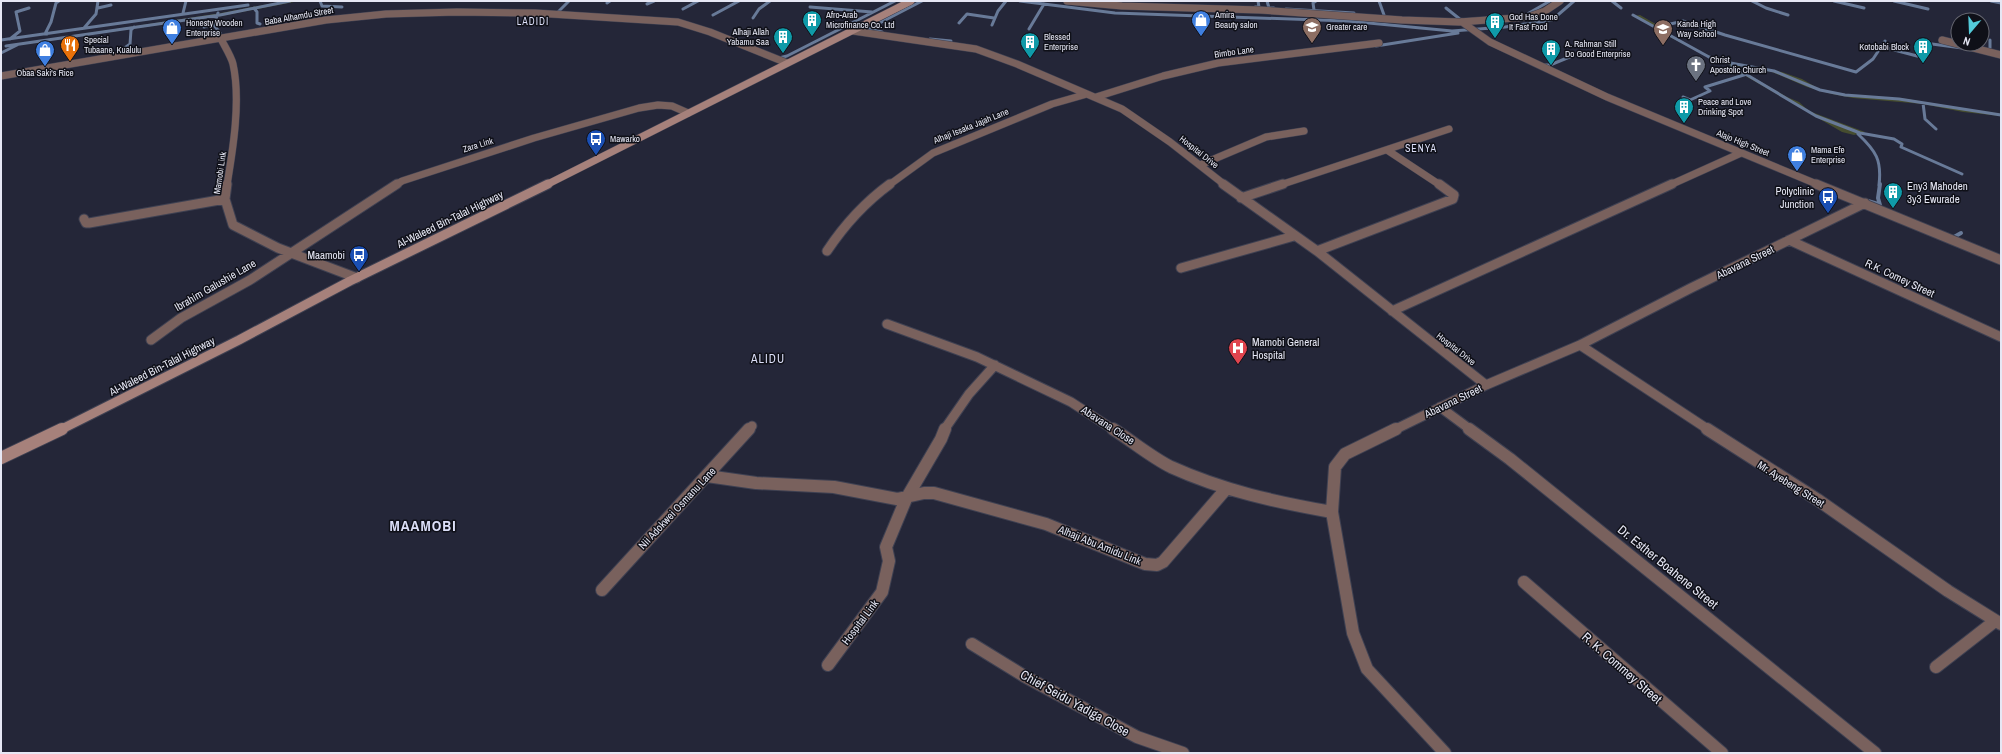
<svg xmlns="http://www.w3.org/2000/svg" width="2002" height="754" viewBox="0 0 2002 754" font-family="'Archivo Narrow',sans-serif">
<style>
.green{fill:#464d2f}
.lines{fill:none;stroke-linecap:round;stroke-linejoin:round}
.stream-far1{stroke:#687a98;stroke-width:3}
.stream{stroke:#687a98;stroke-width:4}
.street-far2-casing{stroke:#3f4152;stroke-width:8}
.street-far1-casing{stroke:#3f4152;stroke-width:11}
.street-casing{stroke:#3f4152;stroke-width:14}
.secondary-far2-casing{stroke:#3f4152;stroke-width:8}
.secondary-far1-casing{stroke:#3f4152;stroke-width:11}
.secondary-casing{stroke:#3f4152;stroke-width:14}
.street-far2{stroke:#79615d;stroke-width:7}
.street-far1{stroke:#79615d;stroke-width:9}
.street{stroke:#79615d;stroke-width:12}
.secondary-far2{stroke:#a6817b;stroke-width:7}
.secondary-far1{stroke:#a6817b;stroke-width:9}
.secondary{stroke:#a6817b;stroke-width:12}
.labels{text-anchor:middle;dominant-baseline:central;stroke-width:3;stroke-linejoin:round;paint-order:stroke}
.far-poi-label{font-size:9px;fill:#e6e7f4;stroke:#0f1018;text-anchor:start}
.far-street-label{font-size:9px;fill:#e6e7f4;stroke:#0f1018}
.far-neighbourhood-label{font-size:10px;letter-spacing:1px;fill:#dcdff8;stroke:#0f1018}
.poi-label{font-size:11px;fill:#e6e7f4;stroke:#0f1018;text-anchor:start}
.street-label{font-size:11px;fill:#e6e7f4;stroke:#0f1018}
.neighbourhood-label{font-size:12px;letter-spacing:1px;fill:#dcdff8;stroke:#0f1018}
.near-street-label{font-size:13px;fill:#e6e7f4;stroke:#0f1018}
.district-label{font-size:15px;font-weight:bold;letter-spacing:1px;fill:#dcdff8;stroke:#0f1018}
</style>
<rect width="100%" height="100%" fill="#242638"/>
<path class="green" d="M284,1H299L221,16L19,45L23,43L221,13Z
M1640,15L1659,26L1681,42L1714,58L1733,64L1782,72L1802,79L1821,90L1857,96L1907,99L1957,108L2001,114V116L1963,112L1923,104L1853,98L1832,94L1807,87L1772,72L1739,66L1741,70L1787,97L1799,102L1809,111L1865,132L1854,135L1842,132L1730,67V65C1694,52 1667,35 1634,16Z"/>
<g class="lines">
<path class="stream-far1" d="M320,1L322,6L342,7
M1020,1L1115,13L1348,21L1452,31L1505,27L1552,20L1574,1
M1267,1L1269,8H1274
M1379,1L1384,15
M1612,1L1621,8
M1752,1L1766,8L1788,15
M1834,1L1864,8
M1894,1L1928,9
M1991,1L2001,3
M607,3L610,1
M647,4L654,1
M810,7L872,12
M1255,7H1259L1258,1
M98,8L111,5
M254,8L257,12V23L260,24
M1446,8L1461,20
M683,9L698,1
M1286,9L1354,13
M1314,10L1313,3L1316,1
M558,12L569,1
M183,13L186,1
M218,13L214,25L220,33
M1529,13L1550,1
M713,15L739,1
M1633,15L1709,57L1725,62L1774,71L1820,90L1845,95L1899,99L2001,115
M753,18L759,9L770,1
M959,23L967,14L994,18
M992,25L998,11L1006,1
M204,27L214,23
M1658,27L1683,21L1725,35L1856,72L1873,59L1885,41
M84,28L96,14L98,1
M868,29L882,32
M868,29L922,1
M1029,29L1044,4
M47,34H45L51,22L56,3L59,1
M10,39L20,31L16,12L29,8
M930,39L951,41
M1,40L248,5
M6,46L220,15L290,1
M1376,46L1458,33
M1883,47L1917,56H1919L1928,45L1932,44L1962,48
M122,50L130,44L131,30L134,27
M1988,50L1990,48V40
M1,53L17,45
M779,58L787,56L895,1
M1544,65H1550L1572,56
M1732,66L1816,116L1860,133L1894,139L1902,144L1901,147L1962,174
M1683,97L1690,100L1710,91L1705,87L1747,74
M1923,103L1925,119L1936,129
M1858,134C1876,151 1882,160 1879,185"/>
<path class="stream" d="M1880,184L1878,198L1880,205
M1868,201L1878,204
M1954,237L1961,233"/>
<defs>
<path id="street-far2" d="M1067,1L1122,6L1260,10L1402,20L1459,22L1528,17L1545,11L1560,1
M1462,22L1490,42L1607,97L1819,185
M853,31L976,49L1017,64L1122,109L1170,142L1225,185
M221,39C225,47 231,56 233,64C241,100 233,149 227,185
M1942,40L2001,55
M1,76L326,20L386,14L457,12L535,13L678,22L710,32L787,63
M1096,97L1163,76L1218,63L1379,43
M1387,150L1440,185
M1200,165L1266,137L1304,131
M396,185L402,181L534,138L639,108L658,105L672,106L688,113
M889,185L933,153L1052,104L1087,94
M1280,185L1449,129
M1670,185L1741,153"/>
<path id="street-far1" d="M227,184L225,199L233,225L278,248L357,278
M1223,184L1317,251L1486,385
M1816,184L2001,260
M1241,198L1283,184
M84,219L86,223H89L225,199
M1789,240L2001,337
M827,251C845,224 864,203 890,184
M1317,251L1453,199L1454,195L1439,184
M1181,268L1294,236
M1392,311L1672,184
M887,324L977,357L1071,402L1114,430
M151,340L181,318L250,280L397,184
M1580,345L1709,430
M1440,407L1471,430
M748,430L752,426
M944,430L969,394L995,365
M1394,430L1486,385L1580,345L1691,288L1865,203"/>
<path id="street" d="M1113,429C1132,441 1151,457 1171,467C1224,491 1276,502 1332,512
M1396,429L1345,454L1335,467L1332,512L1353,633L1367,669L1445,753
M1469,429L1510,459L1875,753
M1707,429L1818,500L1948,591L2001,624
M707,476L756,483L834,487L897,499L924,493H934L1046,524L1145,564L1157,565L1163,562L1226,489
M1524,582L1722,753
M602,590L749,429
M972,644L1024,676L1137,737L1183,753
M828,665L882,592L889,561L886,547L906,499L941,439L945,429
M1936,667L1995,621"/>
<path id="secondary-far2" d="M546,185L911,1"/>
<path id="secondary-far1" d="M60,430L239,340L350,281L548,184"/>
<path id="secondary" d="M1,458L62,429"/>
</defs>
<use href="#street-far2" class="street-far2-casing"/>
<use href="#street-far1" class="street-far1-casing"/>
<use href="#street" class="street-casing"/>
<use href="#secondary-far2" class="secondary-far2-casing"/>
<use href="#secondary-far1" class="secondary-far1-casing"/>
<use href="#secondary" class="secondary-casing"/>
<use href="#street-far2" class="street-far2"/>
<use href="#street-far1" class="street-far1"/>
<use href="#street" class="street"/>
<use href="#secondary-far2" class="secondary-far2"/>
<use href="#secondary-far1" class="secondary-far1"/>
<use href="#secondary" class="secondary"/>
</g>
<defs>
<symbol id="building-pin" viewBox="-11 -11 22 30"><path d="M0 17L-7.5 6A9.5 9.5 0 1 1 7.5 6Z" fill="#0f9aa8" stroke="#0f1018"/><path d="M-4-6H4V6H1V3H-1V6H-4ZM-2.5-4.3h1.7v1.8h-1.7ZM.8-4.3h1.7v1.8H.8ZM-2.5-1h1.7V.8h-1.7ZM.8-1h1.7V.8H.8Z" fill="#fff"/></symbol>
<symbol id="shop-pin" viewBox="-11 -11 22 30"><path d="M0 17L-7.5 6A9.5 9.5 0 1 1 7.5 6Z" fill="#3f7fe0" stroke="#0f1018"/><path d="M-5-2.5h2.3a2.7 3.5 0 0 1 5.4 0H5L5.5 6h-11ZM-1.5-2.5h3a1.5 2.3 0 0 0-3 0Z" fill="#fff"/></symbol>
<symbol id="school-pin" viewBox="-11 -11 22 30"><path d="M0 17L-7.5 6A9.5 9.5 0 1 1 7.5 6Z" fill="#8d6e63" stroke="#0f1018"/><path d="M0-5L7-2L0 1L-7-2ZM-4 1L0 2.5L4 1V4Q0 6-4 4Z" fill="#fff"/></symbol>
<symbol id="restaurant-pin" viewBox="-11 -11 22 30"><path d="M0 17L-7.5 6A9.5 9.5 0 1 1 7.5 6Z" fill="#e8710a" stroke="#0f1018"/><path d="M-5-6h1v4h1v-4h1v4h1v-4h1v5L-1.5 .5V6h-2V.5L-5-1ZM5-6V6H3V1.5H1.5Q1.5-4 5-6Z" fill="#fff"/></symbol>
<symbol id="church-pin" viewBox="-11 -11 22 30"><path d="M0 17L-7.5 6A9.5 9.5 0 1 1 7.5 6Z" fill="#6b7280" stroke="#0f1018"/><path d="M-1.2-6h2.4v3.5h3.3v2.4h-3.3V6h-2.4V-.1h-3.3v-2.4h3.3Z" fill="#fff"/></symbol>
<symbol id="bus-pin" viewBox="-11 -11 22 30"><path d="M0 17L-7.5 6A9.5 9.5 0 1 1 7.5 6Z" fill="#1a4fb4" stroke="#0f1018"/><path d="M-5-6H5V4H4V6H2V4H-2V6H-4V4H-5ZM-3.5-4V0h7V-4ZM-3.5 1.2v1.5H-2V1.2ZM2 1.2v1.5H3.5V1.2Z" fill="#fff"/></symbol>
<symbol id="hospital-pin" viewBox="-11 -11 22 30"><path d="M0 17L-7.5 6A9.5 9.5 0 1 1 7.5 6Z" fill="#e0444e" stroke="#0f1018"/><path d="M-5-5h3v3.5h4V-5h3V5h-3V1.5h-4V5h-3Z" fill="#fff"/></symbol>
</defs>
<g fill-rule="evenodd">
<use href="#building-pin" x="801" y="9" width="22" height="30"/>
<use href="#shop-pin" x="1190" y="9" width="22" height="30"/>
<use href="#building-pin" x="1484" y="11" width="22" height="30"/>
<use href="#school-pin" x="1301" y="16" width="22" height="30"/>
<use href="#shop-pin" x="161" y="17" width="22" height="30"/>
<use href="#school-pin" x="1652" y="18" width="22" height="30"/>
<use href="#building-pin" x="772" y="26" width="22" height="30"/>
<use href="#building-pin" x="1019" y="31" width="22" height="30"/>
<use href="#restaurant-pin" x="59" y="34" width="22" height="30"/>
<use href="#building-pin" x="1912" y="36" width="22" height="30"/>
<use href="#building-pin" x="1540" y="38" width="22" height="30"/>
<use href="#shop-pin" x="34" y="39" width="22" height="30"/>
<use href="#church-pin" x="1685" y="54" width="22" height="30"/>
<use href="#building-pin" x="1673" y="96" width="22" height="30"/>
<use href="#bus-pin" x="585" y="128" width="22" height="30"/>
<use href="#shop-pin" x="1786" y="144" width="22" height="30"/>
<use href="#building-pin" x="1882" y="181" width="22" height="30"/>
<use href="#bus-pin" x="1817" y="186" width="22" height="30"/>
<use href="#bus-pin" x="348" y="244" width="22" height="30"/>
<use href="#hospital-pin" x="1227" y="337" width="22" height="30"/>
</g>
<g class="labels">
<g class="far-poi-label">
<text x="826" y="15">Afro-Arab<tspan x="826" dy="10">Microfinance Co. Ltd</tspan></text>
<text x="1215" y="15">Amira<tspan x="1215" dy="10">Beauty salon</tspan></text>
<text x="1509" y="17">God Has Done<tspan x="1509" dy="10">It Fast Food</tspan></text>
<text x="186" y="23">Honesty Wooden<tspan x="186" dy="10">Enterprise</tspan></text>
<text x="1677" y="24">Kanda High<tspan x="1677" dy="10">Way School</tspan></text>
<text x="1326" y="27">Greater care</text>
<text x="769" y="32" text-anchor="end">Alhaji Allah<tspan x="769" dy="10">Yabamu Saa</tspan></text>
<text x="1044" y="37">Blessed<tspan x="1044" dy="10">Enterprise</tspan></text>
<text x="84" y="40">Special<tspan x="84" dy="10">Tubaane, Kualulu</tspan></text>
<text x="1565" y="44">A. Rahman Still<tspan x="1565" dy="10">Do Good Enterprise</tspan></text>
<text x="1909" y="47" text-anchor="end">Kotobabi Block</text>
<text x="1710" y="60">Christ<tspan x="1710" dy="10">Apostolic Church</tspan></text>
<text x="45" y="73" text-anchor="middle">Obaa Saki's Rice</text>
<text x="1698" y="102">Peace and Love<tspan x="1698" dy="10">Drinking Spot</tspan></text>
<text x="610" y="139">Mawarko</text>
<text x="1811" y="150">Mama Efe<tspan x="1811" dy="10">Enterprise</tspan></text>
</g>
<g class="far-street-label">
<text transform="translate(299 16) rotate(-10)">Baba Alhamdu Street</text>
<text transform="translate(1234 52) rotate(-8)">Bimbo Lane</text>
<text transform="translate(971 126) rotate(-22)">Alhaji Issaka Jajah Lane</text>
<text transform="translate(1743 143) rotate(22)">Alajo High Street</text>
<text transform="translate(478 145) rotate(-17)">Zara Link</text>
<text transform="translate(1199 152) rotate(38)">Hospital Drive</text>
<text transform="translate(220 173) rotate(-81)">Mamobi Link</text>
<text transform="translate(1456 349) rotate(38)">Hospital Drive</text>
</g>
<g class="far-neighbourhood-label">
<text x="533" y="21">LADIDI</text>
<text x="1421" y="148">SENYA</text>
</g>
<g class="poi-label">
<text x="1907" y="186">Eny3 Mahoden<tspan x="1907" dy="13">3y3 Ewurade</tspan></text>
<text x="1814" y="191" text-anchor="end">Polyclinic<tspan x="1814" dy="13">Junction</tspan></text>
<text x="345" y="255" text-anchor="end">Maamobi</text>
<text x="1252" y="342">Mamobi General<tspan x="1252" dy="13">Hospital</tspan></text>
</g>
<g class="street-label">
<text transform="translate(450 219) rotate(-26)">Al-Waleed Bin-Talal Highway</text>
<text transform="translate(1745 262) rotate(-26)">Abavana Street</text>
<text transform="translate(1900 278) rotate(25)">R.K. Comey Street</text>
<text transform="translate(215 285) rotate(-30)">Ibrahim Galushie Lane</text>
<text transform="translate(162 366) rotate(-27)">Al-Waleed Bin-Talal Highway</text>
<text transform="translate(1453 401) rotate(-26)">Abavana Street</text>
<text transform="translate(1108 425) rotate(33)">Abavana Close</text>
<text transform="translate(1791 484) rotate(32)">Mr. Ayebeng Street</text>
<text transform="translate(677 508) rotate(-47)">Nii Adokwei Osmanu Lane</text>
<text transform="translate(1100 545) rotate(22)">Alhaji Abu Amidu Link</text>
<text transform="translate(860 622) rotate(-53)">Hospital Link</text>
</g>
<g class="neighbourhood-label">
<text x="768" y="359">ALIDU</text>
</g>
<g class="near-street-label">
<text transform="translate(1668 567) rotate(39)">Dr. Esther Boahene Street</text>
<text transform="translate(1622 668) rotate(41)">R. K. Commey Street</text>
<text transform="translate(1075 703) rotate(29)">Chief Seidu Yadiga Close</text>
</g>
<g class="district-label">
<text x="423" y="525">MAAMOBI</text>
</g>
</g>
<rect width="2002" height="754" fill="none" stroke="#e6e7f4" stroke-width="4"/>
<g transform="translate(1970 32) rotate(199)"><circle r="19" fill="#0f1018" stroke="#656670"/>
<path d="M0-3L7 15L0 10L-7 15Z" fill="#53cbda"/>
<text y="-6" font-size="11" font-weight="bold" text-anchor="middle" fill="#e6e7f4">N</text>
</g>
</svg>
